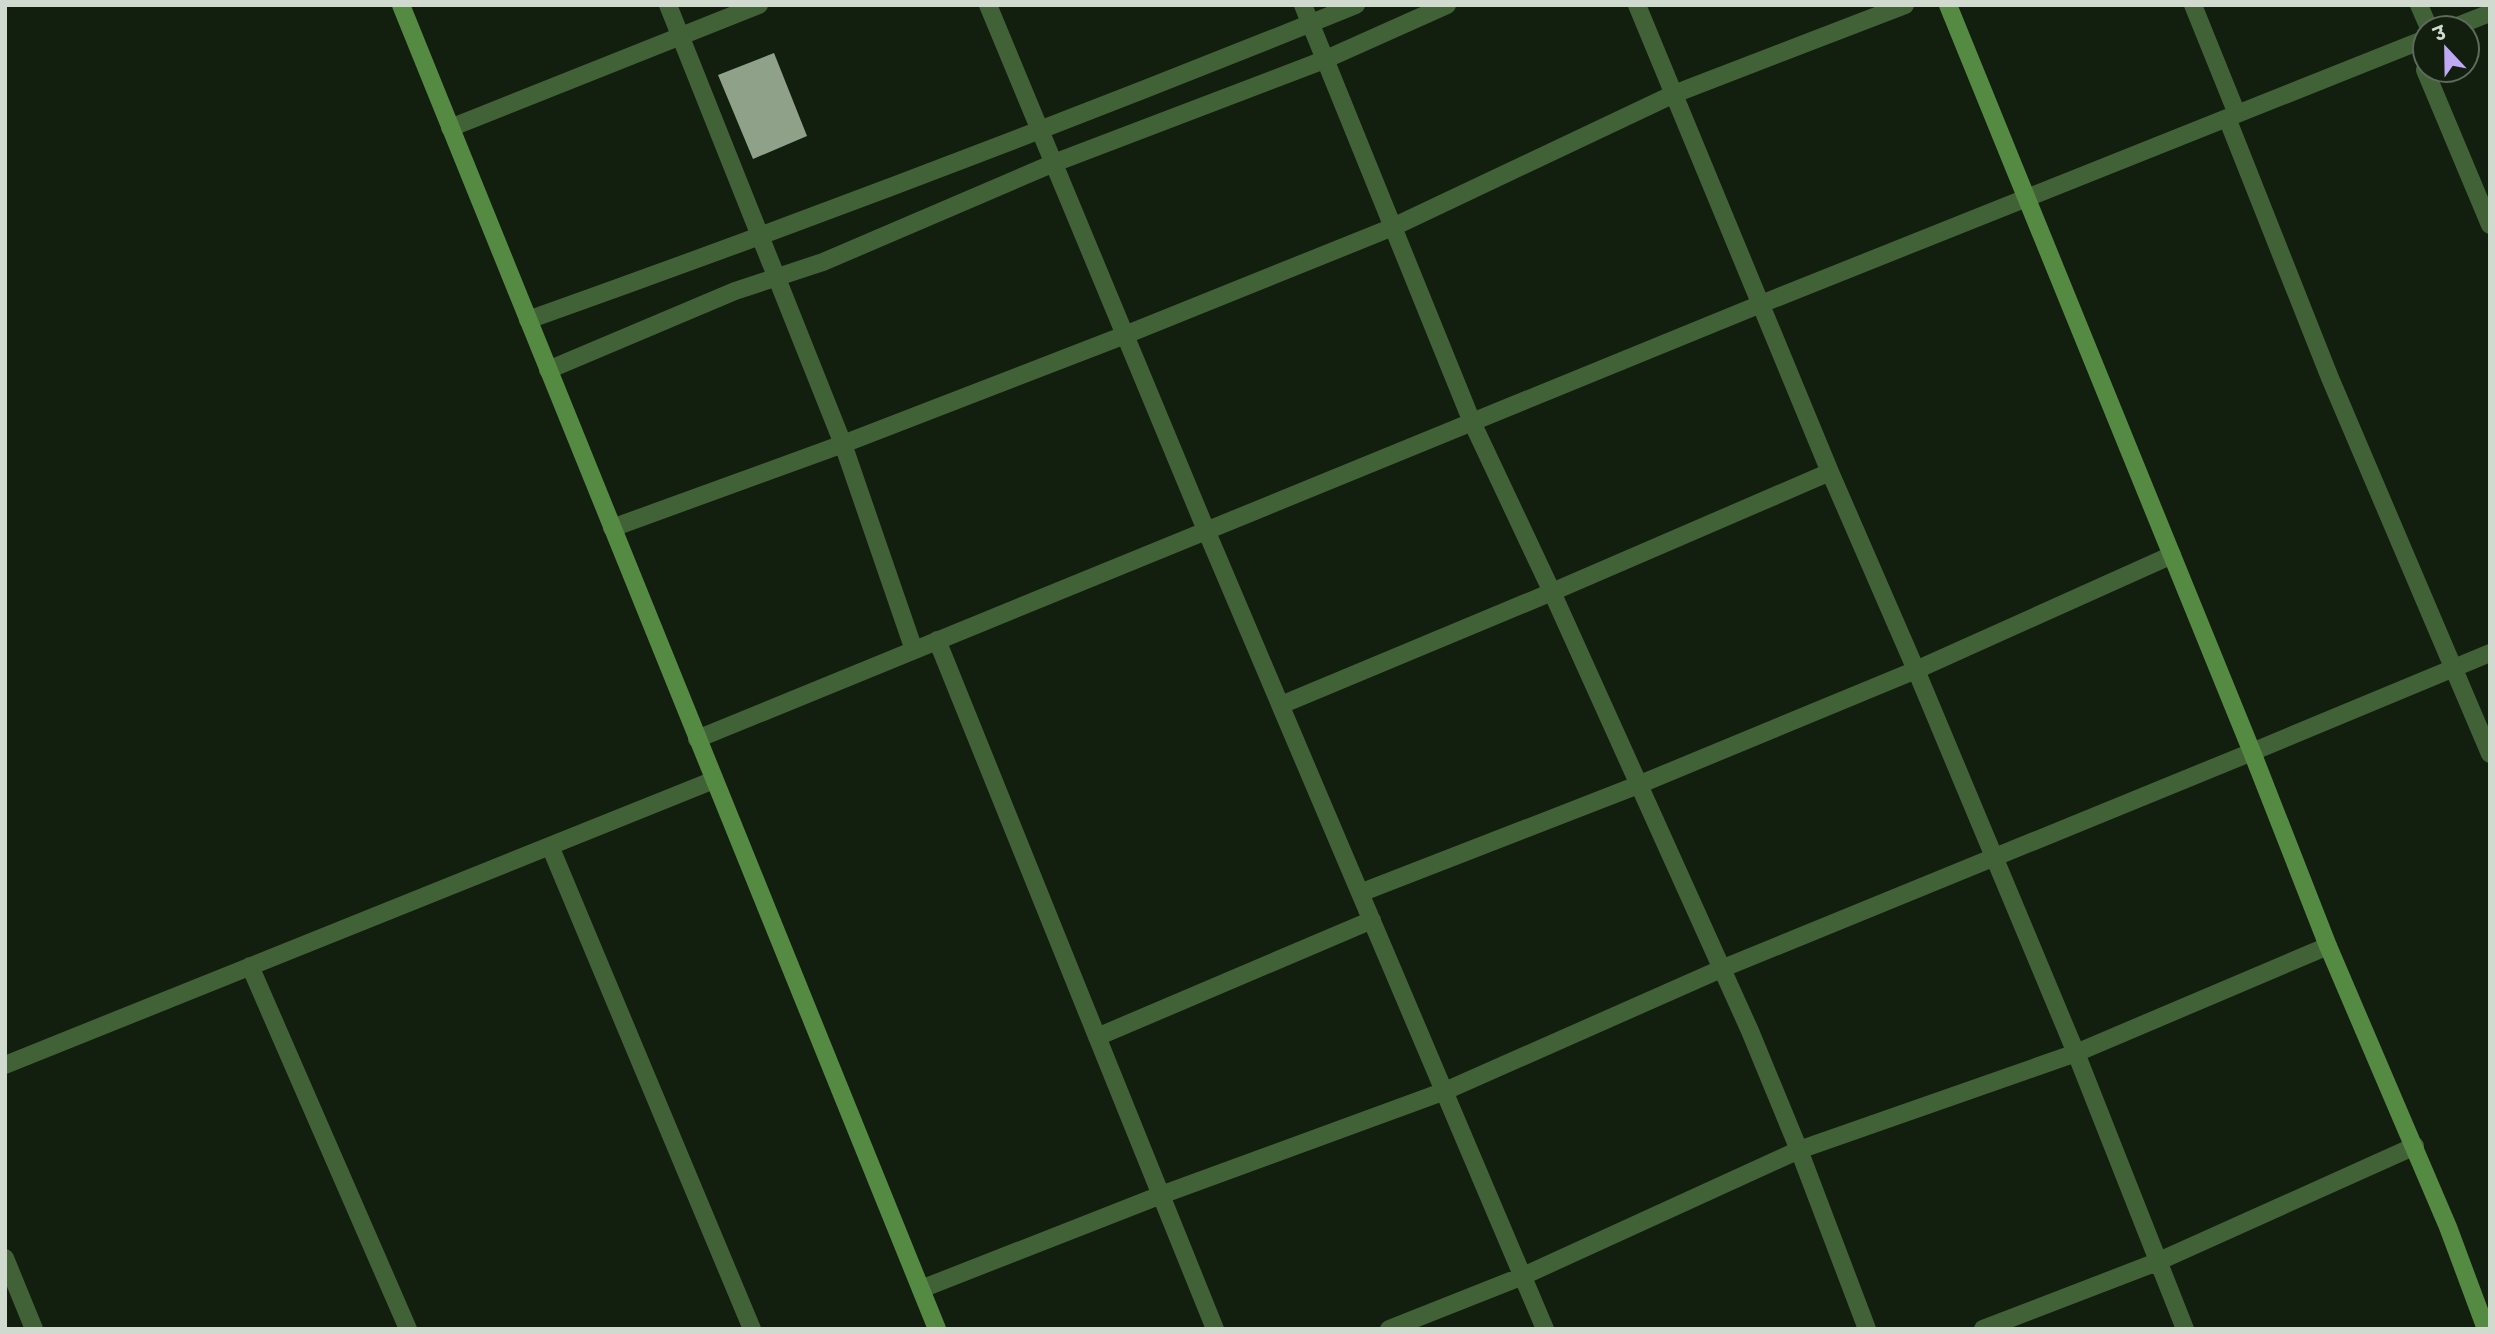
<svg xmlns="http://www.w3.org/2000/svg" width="2495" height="1334" viewBox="0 0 2495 1334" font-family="Poppins,'Noto Sans Devanagari',sans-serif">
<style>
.building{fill:#90a18a}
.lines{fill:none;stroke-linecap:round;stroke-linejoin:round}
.street{stroke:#416236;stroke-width:18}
.secondary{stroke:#558a43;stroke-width:18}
</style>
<rect width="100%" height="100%" fill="#121f0e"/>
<path class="building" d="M774,53L807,136L753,159L718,75Z"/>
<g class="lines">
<path class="street" d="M668,5L843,444L914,650
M988,5L1206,530L1545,1329
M1303,5L1472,422L1552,592L1750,1031L1799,1150L1867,1329
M1637,5L1830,472L1916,670L2076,1053L2185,1329
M2193,5L2237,114
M2419,5L2429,28
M2452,28L2490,13
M2425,70L2490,225
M2227,118L2330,378L2490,754
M450,128L759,5
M528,320C806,221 1082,116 1356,5
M548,370L735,291L823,262L1054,163L1324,60L1447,5
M612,528L843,444L1125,335L1393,227L1674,94L1905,5
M937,640L1215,1329
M1281,705L1552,592L1830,472
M697,739L1761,304L2425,39
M550,846L752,1329
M1360,893L1638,785L1916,670L2172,555
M250,966L408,1329
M1097,1037L1372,920
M5,1065L714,780
M5,1258L34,1329
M921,1289L1161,1195L1445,1091L1721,969L2252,752L2490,653
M1389,1329L1523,1276L1799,1150L2076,1053L2328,946
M1983,1329L2157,1262L2415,1146"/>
<path class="secondary" d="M401,5L937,1329
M1948,5L2252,752L2328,946L2448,1227L2486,1329"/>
</g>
<rect width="2495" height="1334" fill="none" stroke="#d1dacf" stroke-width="14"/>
<g transform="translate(2446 49) rotate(338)"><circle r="33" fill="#121f0e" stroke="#5e6a5b" stroke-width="2"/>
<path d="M0-5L12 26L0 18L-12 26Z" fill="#bfa9f4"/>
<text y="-10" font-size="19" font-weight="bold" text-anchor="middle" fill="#d1dacf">उ</text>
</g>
</svg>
